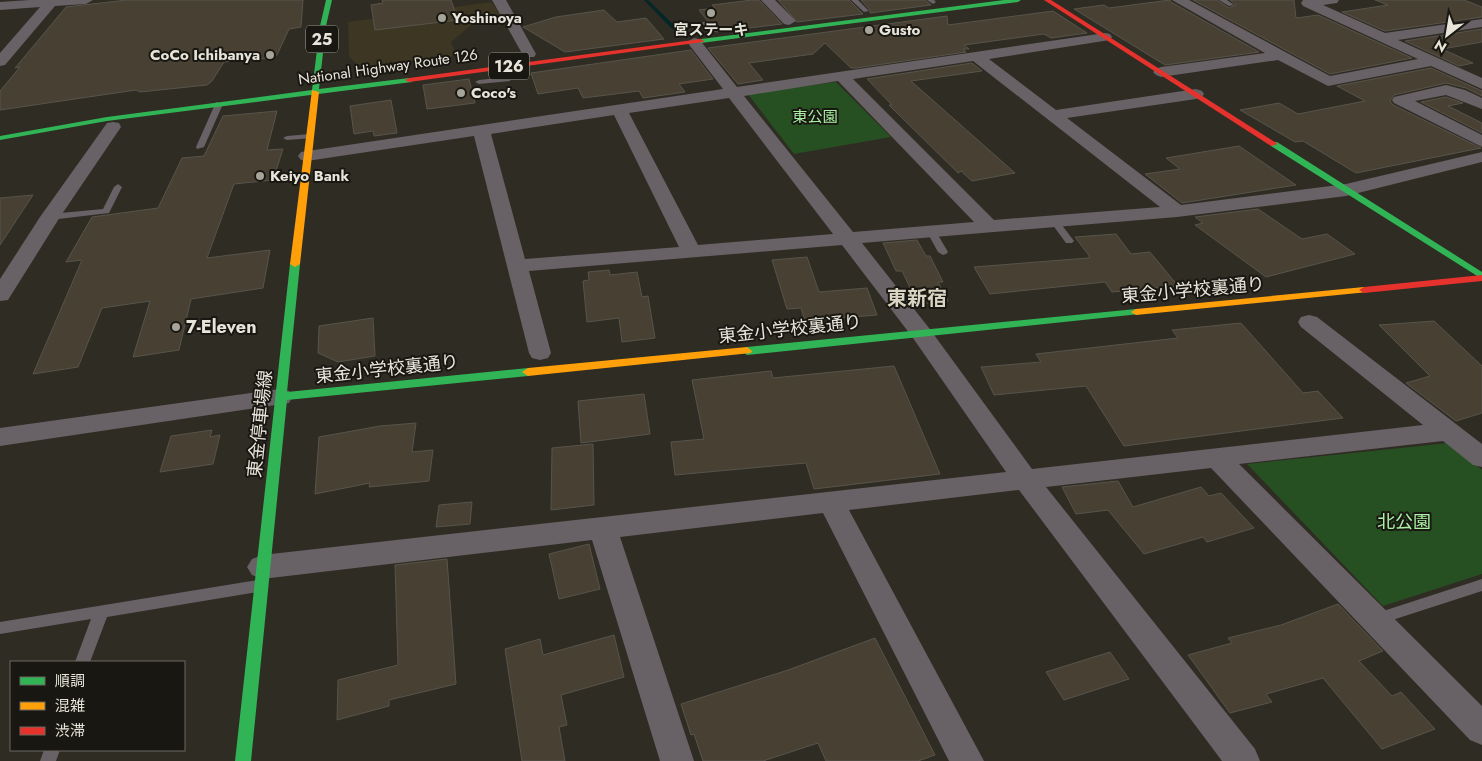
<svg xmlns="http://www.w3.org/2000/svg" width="1482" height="761" viewBox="0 0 1482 761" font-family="Jost,'Noto Sans JP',sans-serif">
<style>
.built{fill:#3c3622}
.green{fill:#264f22}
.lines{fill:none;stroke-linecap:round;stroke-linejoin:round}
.stream{fill:#052627;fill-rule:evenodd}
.building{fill:#484133;stroke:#57544c}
.lane{fill:#686165;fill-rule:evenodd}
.street{fill:#686165;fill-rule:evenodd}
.fast{fill:#30b455;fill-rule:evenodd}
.slow{fill:#ff9f0a;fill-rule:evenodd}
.jam{fill:#e5322d;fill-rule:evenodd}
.poi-dot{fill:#a7a49a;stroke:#191711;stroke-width:2}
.labels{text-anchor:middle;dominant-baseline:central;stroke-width:4;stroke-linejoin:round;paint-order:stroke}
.far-poi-label{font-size:15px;font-weight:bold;fill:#e7e4da;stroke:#191711;text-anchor:start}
.far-street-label{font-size:15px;fill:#e7e4da;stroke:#191711}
.far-park-label{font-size:15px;fill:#a9f2a3;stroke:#191711}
.shield{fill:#191711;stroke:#a9a69e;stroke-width:1}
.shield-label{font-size:16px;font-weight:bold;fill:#e7e4da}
.street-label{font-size:18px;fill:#e7e4da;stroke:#191711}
.poi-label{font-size:18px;font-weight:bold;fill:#e7e4da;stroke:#191711;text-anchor:start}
.park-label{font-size:18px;fill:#a9f2a3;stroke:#191711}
.quarter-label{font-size:20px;font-weight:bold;fill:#dad5c2;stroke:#191711}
</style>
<rect width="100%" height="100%" fill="#2f2c24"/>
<path class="built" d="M491,2L502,17L470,26L451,42L456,56L367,66L357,64L349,57L348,22Z"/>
<path class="green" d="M836,82L891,137L794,154L747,93Z
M1449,443L1482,470V574L1383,606L1247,464Z"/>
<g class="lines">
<path class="stream" d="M644,0H648L676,27V29H672Z"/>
</g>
<path class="building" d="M127,0H303L301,27L289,29L277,55L271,58L224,62L212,81L207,85L140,92L136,90L0,110V91L20,67L15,68L66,7Z
M382,0H451L458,20L375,30L371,5L383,3Z
M752,0H759L782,24L716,32L699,10L715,8L712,5Z
M778,0H849L863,14L797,22Z
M861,0H925L931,5L870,13V10Z
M1170,0L1171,2L1259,52L1165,65L1074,9L1104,5L1109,8Z
M1193,0H1217L1229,8L1236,5L1230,0H1294L1296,18L1318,15L1412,58L1330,74Z
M1375,0H1464L1482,7V17L1385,31L1342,12L1388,5Z
M604,10L617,22L646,18L664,39L565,52L523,27L556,17Z
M1053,11L1087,33L1051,38L1044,34L964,45L969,49H963L966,52L856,68H851L825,43L813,54L749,63L763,80L738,84L708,48L947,16L948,25Z
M1482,29V42L1442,49L1473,63L1459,66L1405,41Z
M691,50L713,79L679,84L685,92L643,98L639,91L583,98L578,88L538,94L531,73Z
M972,63L982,71L911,81L1015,173L972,181L961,171L958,173L889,105H892L867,79Z
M1431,68L1482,91V96L1466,88L1446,83L1394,95L1390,101L1393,105L1481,148L1356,173L1303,141L1295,142L1240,110L1279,103L1298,114L1365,101L1337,86Z
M469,79L475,103L427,109L423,85Z
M1446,97L1463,103L1448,106L1482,123V133L1421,102Z
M391,100L397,133L374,136L373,131L354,134L350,106Z
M277,111L267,150L283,149L273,180L234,184L207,258L270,250L263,288L191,299L179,350L133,357L150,301L102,308L78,367L33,374L82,260L66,262L92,217L158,208L182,158L204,156L223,116Z
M1239,146L1296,185L1182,203L1145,174L1180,169L1166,158Z
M33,195L0,245V198Z
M1258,209L1302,239L1327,234L1355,254L1266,277L1195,225L1203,223L1195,217Z
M1116,234L1131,254L1150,252L1178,286L1112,292L1105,282L990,294L974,267L1088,258L1090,257L1075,237Z
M917,240L926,256H930L943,282H938L948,301L918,304L902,271H896L883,243Z
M807,257L819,292L867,288L877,315L805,321L801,308L787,309L772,260Z
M609,270L610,275L637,272L642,297L648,296L655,338L622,342L619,318L587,322L583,281L589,280L588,272Z
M373,318L375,356L338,362L318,353L319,326Z
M1434,321L1482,366V413L1456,421L1406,383L1430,376L1379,325Z
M1241,323L1303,393L1318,391L1343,418L1124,446L1086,386L994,395L981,367L1041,362L1036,354L1178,338L1172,330Z
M894,366L940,474L814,489L806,463L675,475L671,442L704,439L692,380L771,371L773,378Z
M644,394L650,434L581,443L578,401Z
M416,423L412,452L433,450L429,481L369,487L370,483L315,494L319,437L380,426Z
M212,430L210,437L220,435L213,464L160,472L171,436Z
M593,444L594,505L551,510L552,448Z
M1118,481L1133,507L1201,487L1209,496L1221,493L1254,528L1207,542L1203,537L1144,554L1108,510L1076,514L1062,487Z
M472,502L470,524L436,527L439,505Z
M589,544L600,589L559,599L549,554Z
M447,559L456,684L389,700V706L337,720L338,680L398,665L395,565Z
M1338,604L1383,651L1359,661L1392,696L1401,692L1435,729L1382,749L1323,678L1266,694L1272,702L1230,713L1188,655L1232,643L1228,638L1281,625Z
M614,635L624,677L561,695L567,725L559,727L565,761H522L505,649L540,639L543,655Z
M875,638L935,755L918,761H826L818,743L763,761H703L694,734L691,735L681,704L788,670Z
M1110,652L1129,679L1064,700L1046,672Z"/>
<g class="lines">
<path class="lane" d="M851,0H858L869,11L864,12Z
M927,0H934L936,2L933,4Z
M1219,0H1227L1234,5L1229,6Z
M703,22H707L715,31L714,32H710L702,23Z
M507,77L511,79L510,81L479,84L475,82L479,80Z
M216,102L223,104L204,147L197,149L196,147Z
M310,134L314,136L313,138L287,140L283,138L287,136Z
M118,184L122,187L109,213L50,220L45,217L50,214L103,209L114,187Z
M1055,219L1058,220L1074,241L1072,243H1066L1052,224V220Z
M932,229L935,230L948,252L946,254L943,255L938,252L927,232Z
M1482,579V591L1377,625L1372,623L1370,619L1372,615L1377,613Z
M257,580L262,582L264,586L262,590L257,592L107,617L90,662H75L91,619L0,634V622Z
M44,750H60L56,761H40Z"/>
<path class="street" d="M30,0H93L86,4L55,6L5,65L0,66V53L40,7L0,10V2Z
M492,0H506L536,54L534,57H524Z
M761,0H775L796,21L789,25L784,24Z
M1172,0H1189L1330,76L1418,59L1303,6L1301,3L1303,0H1339L1337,3L1323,5L1385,33L1482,19V27L1398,40L1482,78V89L1431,66L1328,86L1278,60L1161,77L1156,75L1153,72L1156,69L1161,67L1265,53Z
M1105,33L1110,34L1112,37L1110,40L989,59L1056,110L1196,89L1202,91L1204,94L1202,97L1196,99L1067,118L1181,205L1346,184L1482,152V162L1346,196L1177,217L862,243L929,328L1032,469L1423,425L1301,327L1298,322L1301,317L1309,315L1317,317L1482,444V467L1473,465L1443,441L1239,464L1482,706V745L1470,740L1211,468L1046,487L1255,749L1260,761H1222L1019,490L849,510L984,761H949L823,513L620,537L694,761H660L592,540L262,579L252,575L247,567L252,559L262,555L1006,472L913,338L842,245L529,271L551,353L548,358L540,360L532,358L529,353L474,136L307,161L301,160L298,156L301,152L723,89L687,42L694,38L699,39L737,87ZM973,61L1160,207L994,220L853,79ZM838,81L974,222L853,232L744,96ZM729,98L833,234L698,245L629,113ZM614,115L679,247L525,259L491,134Z
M1446,85L1465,90L1482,98V109L1446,95L1415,101L1482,135V147L1394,103L1392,100L1394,97Z
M113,122L119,123L121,127L60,217L8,300L0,301V279L40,217L107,123Z
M280,389L289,391L292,397L289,403L0,446V428Z"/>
<path class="fast" d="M326,0H332L326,26L319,89L409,78H412V82L107,121L0,140V136L107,117L312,90L320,26Z
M1004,0H1021L1018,2L701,43L698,41L701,39Z
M1271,142H1277L1482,272V279L1271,146Z
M295,261L300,264L287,392L528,368L534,372L528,376L287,400L251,761H235L290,264Z
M1136,309L1140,310L1141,312L1140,314L747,355L742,351L747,347Z"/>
<path class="slow" d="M312,90L319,92L300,264L295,267L290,264Z
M1364,287L1369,290L1368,292L1136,315L1131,312L1136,309Z
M747,347L752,351L751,353L528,376L522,372L528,368Z"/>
<path class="jam" d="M1044,0H1051L1278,144L1271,146Z
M701,39L704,41L703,42L409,82L405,80L409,78Z
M1482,275V281L1364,293L1359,290L1364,287Z"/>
</g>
<g class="poi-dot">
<circle cx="711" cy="13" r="5"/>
<circle cx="442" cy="18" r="5"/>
<circle cx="869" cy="30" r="5"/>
<circle cx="270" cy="55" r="5"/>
<circle cx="461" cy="93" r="5"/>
<circle cx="260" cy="176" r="5"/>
<circle cx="176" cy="327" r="5"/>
</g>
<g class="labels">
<g class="far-poi-label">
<text x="452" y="18">Yoshinoya</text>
<text x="711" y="30" text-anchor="middle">宮ステーキ</text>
<text x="879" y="30">Gusto</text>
<text x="260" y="55" text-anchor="end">CoCo Ichibanya</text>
<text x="471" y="93">Coco's</text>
<text x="270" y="176">Keiyo Bank</text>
</g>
<g class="far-street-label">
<text transform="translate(388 67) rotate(-8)">National Highway Route 126</text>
</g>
<g class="far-park-label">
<text x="815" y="117">東公園</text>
</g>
<g class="shield">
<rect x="306" y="25.5" width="32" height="27" rx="4"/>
<rect x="489" y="52.5" width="40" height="27" rx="4"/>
</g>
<g class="shield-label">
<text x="322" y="39">25</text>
<text x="509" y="66">126</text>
</g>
<g class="street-label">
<text transform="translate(1193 290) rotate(-5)">東金小学校裏通り</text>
<text transform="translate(790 329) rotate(-6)">東金小学校裏通り</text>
<text transform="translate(387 369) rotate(-6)">東金小学校裏通り</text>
<text transform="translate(260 424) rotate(-84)">東金停車場線</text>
</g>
<g class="poi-label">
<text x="186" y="327">7-Eleven</text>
</g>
<g class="park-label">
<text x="1404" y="522">北公園</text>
</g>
<g class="quarter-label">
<text x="917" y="298">東新宿</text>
</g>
</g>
<rect x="10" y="661" width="175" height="90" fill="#191711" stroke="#6b6961"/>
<rect x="20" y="677" width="25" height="8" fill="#30b455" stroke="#6b6961"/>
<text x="55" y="686" font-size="15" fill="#e7e4da">順調</text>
<rect x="20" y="702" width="25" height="8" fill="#ff9f0a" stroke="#6b6961"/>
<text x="55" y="711" font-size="15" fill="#e7e4da">混雑</text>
<rect x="20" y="727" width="25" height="8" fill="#e5322d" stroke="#6b6961"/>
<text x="55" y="736" font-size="15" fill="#e7e4da">渋滞</text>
<g transform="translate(1447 35) rotate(211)" stroke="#191711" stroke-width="4" paint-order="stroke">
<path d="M0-4L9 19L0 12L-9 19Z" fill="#e7e4da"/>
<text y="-8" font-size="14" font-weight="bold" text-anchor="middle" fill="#e7e4da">N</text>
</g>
</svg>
